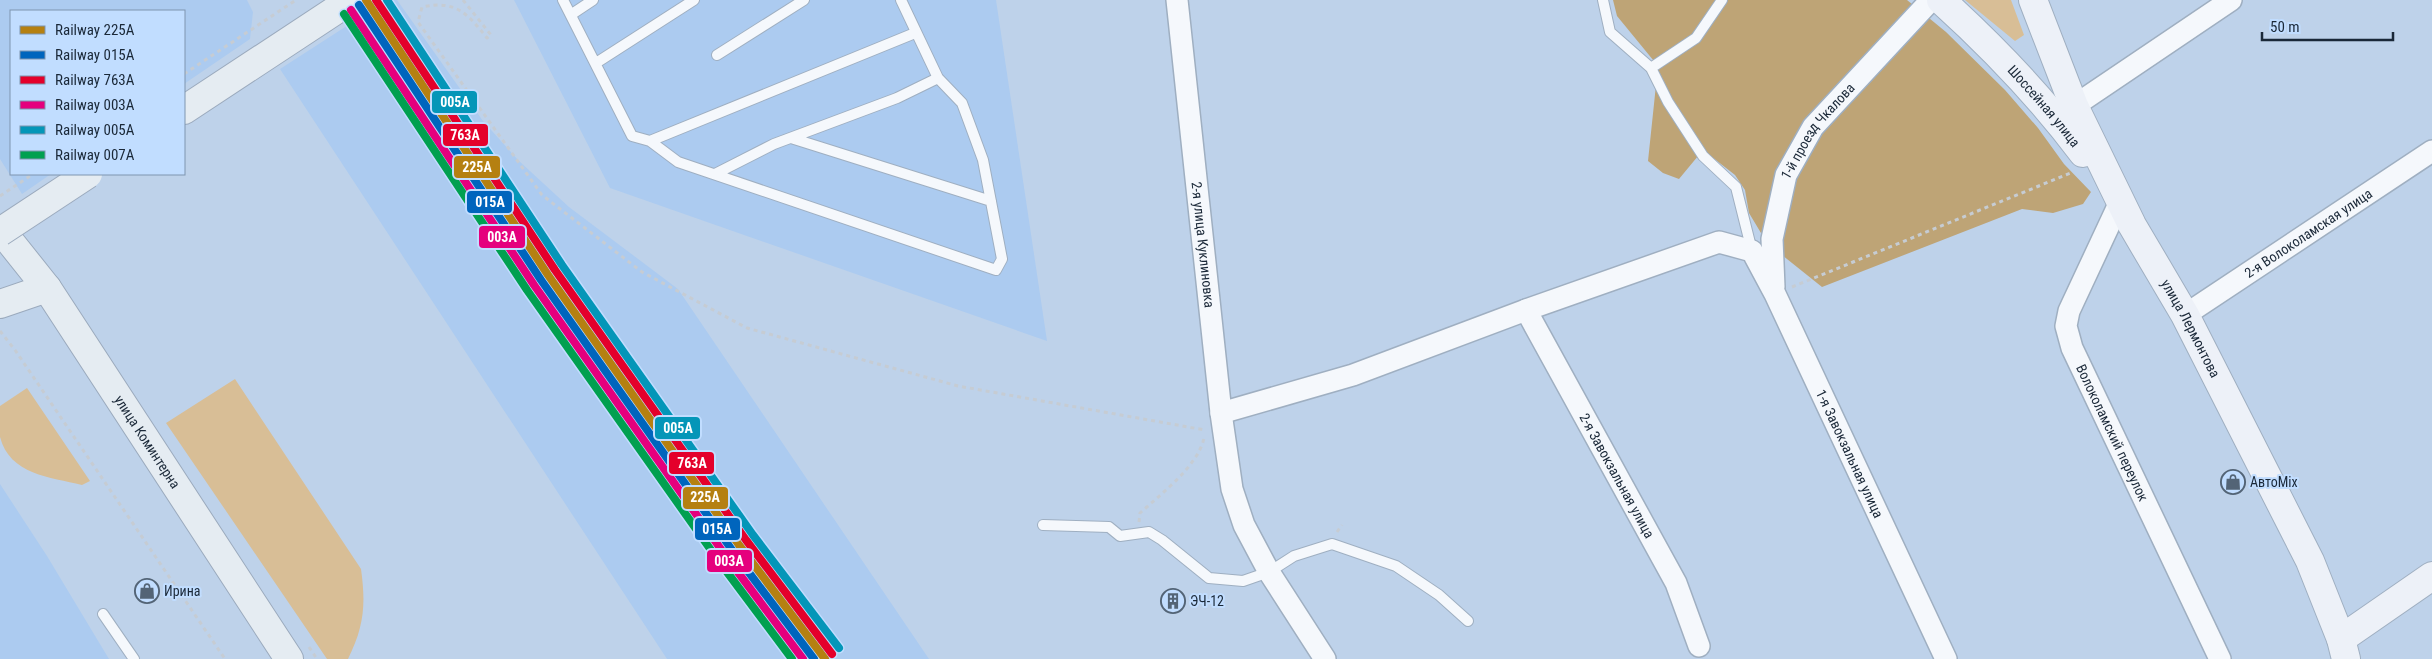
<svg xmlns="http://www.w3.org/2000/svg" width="2432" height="659" viewBox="0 0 2432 659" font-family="'Roboto Condensed',sans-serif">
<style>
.built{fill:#accbf0}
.green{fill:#d8be96}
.forest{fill:#bea476}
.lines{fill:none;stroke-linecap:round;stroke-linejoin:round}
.lane-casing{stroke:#9fafc1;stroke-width:12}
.street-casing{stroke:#9fafc1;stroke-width:24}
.secondary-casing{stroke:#9fafc1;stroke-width:30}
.primary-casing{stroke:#9baabd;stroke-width:30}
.path{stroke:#c6ccd3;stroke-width:3;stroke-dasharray:4 4;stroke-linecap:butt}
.lane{stroke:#f5f8fc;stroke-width:10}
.street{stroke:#f5f8fc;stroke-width:21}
.secondary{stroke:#edf1f8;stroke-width:28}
.primary{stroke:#e5ecf2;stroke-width:28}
.primary-bridge-casing{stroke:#9baabd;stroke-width:30;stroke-linecap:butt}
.primary-bridge{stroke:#e5ecf2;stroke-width:28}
.rail-1-casing{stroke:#c1ddff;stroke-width:11}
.rail-2-casing{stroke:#c1ddff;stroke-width:11}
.rail-3-casing{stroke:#c1ddff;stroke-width:11}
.rail-4-casing{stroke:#c1ddff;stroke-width:11}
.rail-5-casing{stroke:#c1ddff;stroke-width:11}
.rail-6-casing{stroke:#c1ddff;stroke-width:11}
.rail-1{stroke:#b58011;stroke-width:8}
.rail-2{stroke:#0065bd;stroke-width:8}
.rail-3{stroke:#e4002b;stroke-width:8}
.rail-4{stroke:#e5007d;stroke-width:8}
.rail-5{stroke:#0496b8;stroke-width:8}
.rail-6{stroke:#01a050;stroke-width:8}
.labels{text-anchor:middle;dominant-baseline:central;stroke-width:4;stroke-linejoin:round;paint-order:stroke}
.street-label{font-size:14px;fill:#1a2838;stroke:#c1ddff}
.poi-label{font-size:14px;fill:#1a2838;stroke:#c1ddff;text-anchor:start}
.line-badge{stroke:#c1ddff;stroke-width:2}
.badge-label{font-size:14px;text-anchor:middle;font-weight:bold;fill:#fff}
</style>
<rect width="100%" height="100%" fill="#bed2ea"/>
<path class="built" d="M0,0H247L253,12L250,39L184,84V11H11V174H51L22,194L0,159Z
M387,0H397L483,121L518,160L569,207L678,289L929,659H667L280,69Z
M514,0H996L1047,341L610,188Z
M0,484L47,556L109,659H0Z"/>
<path class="green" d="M1965,0H2011L2024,35L2015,41Z
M235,379L361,569C366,605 364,627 348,659H327L166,423Z
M27,388L90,481L82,485C50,477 10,475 0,437C0,428 0,415 0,406Z"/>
<path class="forest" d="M1613,0H1907L1946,32L2005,90L2038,128L2064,164L2091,192L2083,204L2053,213L2022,209L1822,287L1767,243L1749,213L1745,190L1735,175L1703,150L1679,179L1663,173L1648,161L1658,66L1617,16Z"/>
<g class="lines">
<defs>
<path id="lane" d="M563,0L632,136L650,141L915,33
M1603,0L1610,32L1651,68L1668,102L1703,156L1736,187L1752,251
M572,14L593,0
M717,55L804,0
M596,63L694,0
M1651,68L1696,38L1722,0
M791,138L991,201
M650,141L678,162L996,270L1002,259L983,160L962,103L938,78L901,0
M715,174L774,144L897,98L938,78
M1043,525L1109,527L1120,536L1149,532L1162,540L1209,578L1243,581L1269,572L1294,556L1332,544L1396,566L1439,595L1468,621
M103,614L134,659"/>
<g id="street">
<path id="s1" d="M1177,0L1221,413L1232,489L1244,525L1269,572L1325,659"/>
<path d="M2074,106L2231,0"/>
<path id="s2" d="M2119,204L2069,311L2066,326L2072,348L2220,659"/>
<path id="s3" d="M1774,287L1772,239L1786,175L1813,127L1931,0"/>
<path id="s4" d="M1526,310L1676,583L1699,646"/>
<path id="s5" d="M2185,315L2432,151"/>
<path id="s6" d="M1221,413L1353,375L1526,310L1719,242L1752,251L1775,294L1946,659"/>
</g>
<g id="secondary">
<path id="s7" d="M1941,0C1993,47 2041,97 2083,153"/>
<path id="s8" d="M2033,0L2074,106L2132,225L2185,315L2310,561L2341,639L2346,659"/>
<path d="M2341,639L2432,576"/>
</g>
<g id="primary">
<path d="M184,110L351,0"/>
<path id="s9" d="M0,229L47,288L289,659"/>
<path d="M0,304L47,288"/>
</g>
</defs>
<use href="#lane" class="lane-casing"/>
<use href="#street" class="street-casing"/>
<use href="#secondary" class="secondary-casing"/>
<use href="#primary" class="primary-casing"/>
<path class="path" d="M463,0L491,35L487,38C467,13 456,0 422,7L418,22L542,195L642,272L747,328L958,386L1205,430
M184,74L296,0
M0,196L33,174
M1792,287L2073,172
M0,331L15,350L225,659
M1139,522L1140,513C1161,494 1198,466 1204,438
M1337,532L1342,525
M309,647L317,659"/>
<use href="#lane" class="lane"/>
<use href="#street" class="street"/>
<use href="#secondary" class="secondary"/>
<use href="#primary" class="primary"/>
<defs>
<path id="primary-bridge" d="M0,232L88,174"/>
</defs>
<use href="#primary-bridge" class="primary-bridge-casing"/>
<use href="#primary-bridge" class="primary-bridge"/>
<defs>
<path id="rail-1" d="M366,0L548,275L739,545L825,659"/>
<path id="rail-2" d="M359,5L541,280L732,550L814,659"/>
<path id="rail-3" d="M376,0L555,270L746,540L832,654"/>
<path id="rail-4" d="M351,10L534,285L725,555L803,659"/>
<path id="rail-5" d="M387,0L562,265L753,535L839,648"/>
<path id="rail-6" d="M344,14L527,290L718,560L792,659"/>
</defs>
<use href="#rail-1" class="rail-1-casing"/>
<use href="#rail-2" class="rail-2-casing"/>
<use href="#rail-3" class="rail-3-casing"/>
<use href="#rail-4" class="rail-4-casing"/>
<use href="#rail-5" class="rail-5-casing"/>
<use href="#rail-6" class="rail-6-casing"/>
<use href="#rail-1" class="rail-1"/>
<use href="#rail-2" class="rail-2"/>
<use href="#rail-3" class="rail-3"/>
<use href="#rail-4" class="rail-4"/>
<use href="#rail-5" class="rail-5"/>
<use href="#rail-6" class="rail-6"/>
</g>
<defs>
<symbol id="shop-ring" viewBox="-11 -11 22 22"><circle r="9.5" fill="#c1ddff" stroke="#536476" stroke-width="1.5"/><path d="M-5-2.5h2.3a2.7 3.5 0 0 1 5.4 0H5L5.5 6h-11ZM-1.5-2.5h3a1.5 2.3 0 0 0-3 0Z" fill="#536476"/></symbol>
<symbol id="building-ring" viewBox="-11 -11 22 22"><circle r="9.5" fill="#c1ddff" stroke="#536476" stroke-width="1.5"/><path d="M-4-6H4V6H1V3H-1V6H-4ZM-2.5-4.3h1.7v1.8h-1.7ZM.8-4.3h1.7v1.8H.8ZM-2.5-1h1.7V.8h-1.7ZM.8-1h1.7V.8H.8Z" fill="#536476"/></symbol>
</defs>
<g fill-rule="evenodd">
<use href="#shop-ring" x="2219" y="468" width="28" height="28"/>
<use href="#shop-ring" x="133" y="577" width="28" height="28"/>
<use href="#building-ring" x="1159" y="587" width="28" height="28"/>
</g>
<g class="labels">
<g class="street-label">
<text stroke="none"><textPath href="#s7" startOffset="148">Шоссейная улица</textPath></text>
<text stroke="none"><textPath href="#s3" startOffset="168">1-й проезд Чкалова</textPath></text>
<text stroke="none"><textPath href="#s5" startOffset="148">2-я Волоколамская улица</textPath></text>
<text stroke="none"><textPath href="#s1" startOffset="246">2-я улица Куклиновка</textPath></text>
<text stroke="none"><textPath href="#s8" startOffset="365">улица Лермонтова</textPath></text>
<text stroke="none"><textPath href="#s2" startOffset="250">Волоколамский переулок</textPath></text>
<text stroke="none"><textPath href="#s9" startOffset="259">улица Коминтерна</textPath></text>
<text stroke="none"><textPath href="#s6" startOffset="786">1-я Завокзальная улица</textPath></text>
<text stroke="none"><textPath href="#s4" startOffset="189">2-я Завокзальная улица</textPath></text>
</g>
<g class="poi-label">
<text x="2250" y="482">АвтоMix</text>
<text x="164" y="591">Ирина</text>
<text x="1190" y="601">ЭЧ-12</text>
</g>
</g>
<g class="line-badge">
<rect x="431" y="90" width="47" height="24" rx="5" fill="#0496b8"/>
<rect x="442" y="123" width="47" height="24" rx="5" fill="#e4002b"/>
<rect x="453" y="155" width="48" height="24" rx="5" fill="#b58011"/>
<rect x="466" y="190" width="47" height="24" rx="5" fill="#0065bd"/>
<rect x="478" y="225" width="48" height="24" rx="5" fill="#e5007d"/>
<rect x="654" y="416" width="47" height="24" rx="5" fill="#0496b8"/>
<rect x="668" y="451" width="47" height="24" rx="5" fill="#e4002b"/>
<rect x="682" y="486" width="47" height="24" rx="5" fill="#b58011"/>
<rect x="694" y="517" width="47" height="24" rx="5" fill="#0065bd"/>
<rect x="706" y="549" width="47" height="24" rx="5" fill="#e5007d"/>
</g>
<g class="badge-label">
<text x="455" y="107">005А</text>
<text x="465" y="140">763А</text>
<text x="477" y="172">225А</text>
<text x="490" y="207">015А</text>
<text x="502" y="242">003А</text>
<text x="678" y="433">005А</text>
<text x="692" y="468">763А</text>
<text x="705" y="502">225А</text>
<text x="717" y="534">015А</text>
<text x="729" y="566">003А</text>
</g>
<rect x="10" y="10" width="175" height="165" fill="#c1ddff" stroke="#7e95af"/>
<rect x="20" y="26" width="25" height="8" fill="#b58011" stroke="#7e95af"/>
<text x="55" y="35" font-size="15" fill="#1a2838">Railway 225А</text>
<rect x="20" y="51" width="25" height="8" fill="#0065bd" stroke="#7e95af"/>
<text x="55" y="60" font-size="15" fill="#1a2838">Railway 015А</text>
<rect x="20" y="76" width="25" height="8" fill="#e4002b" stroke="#7e95af"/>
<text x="55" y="85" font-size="15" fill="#1a2838">Railway 763А</text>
<rect x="20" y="101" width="25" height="8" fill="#e5007d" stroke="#7e95af"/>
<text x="55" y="110" font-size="15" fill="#1a2838">Railway 003А</text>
<rect x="20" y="126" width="25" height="8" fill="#0496b8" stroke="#7e95af"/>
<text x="55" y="135" font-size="15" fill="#1a2838">Railway 005А</text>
<rect x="20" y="151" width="25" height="8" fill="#01a050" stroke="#7e95af"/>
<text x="55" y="160" font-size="15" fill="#1a2838">Railway 007А</text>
<path d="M2262 32v8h131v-8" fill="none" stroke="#1a2838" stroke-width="2.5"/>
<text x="2270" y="32" font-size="15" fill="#1a2838" stroke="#c1ddff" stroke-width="4" paint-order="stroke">50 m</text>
</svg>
